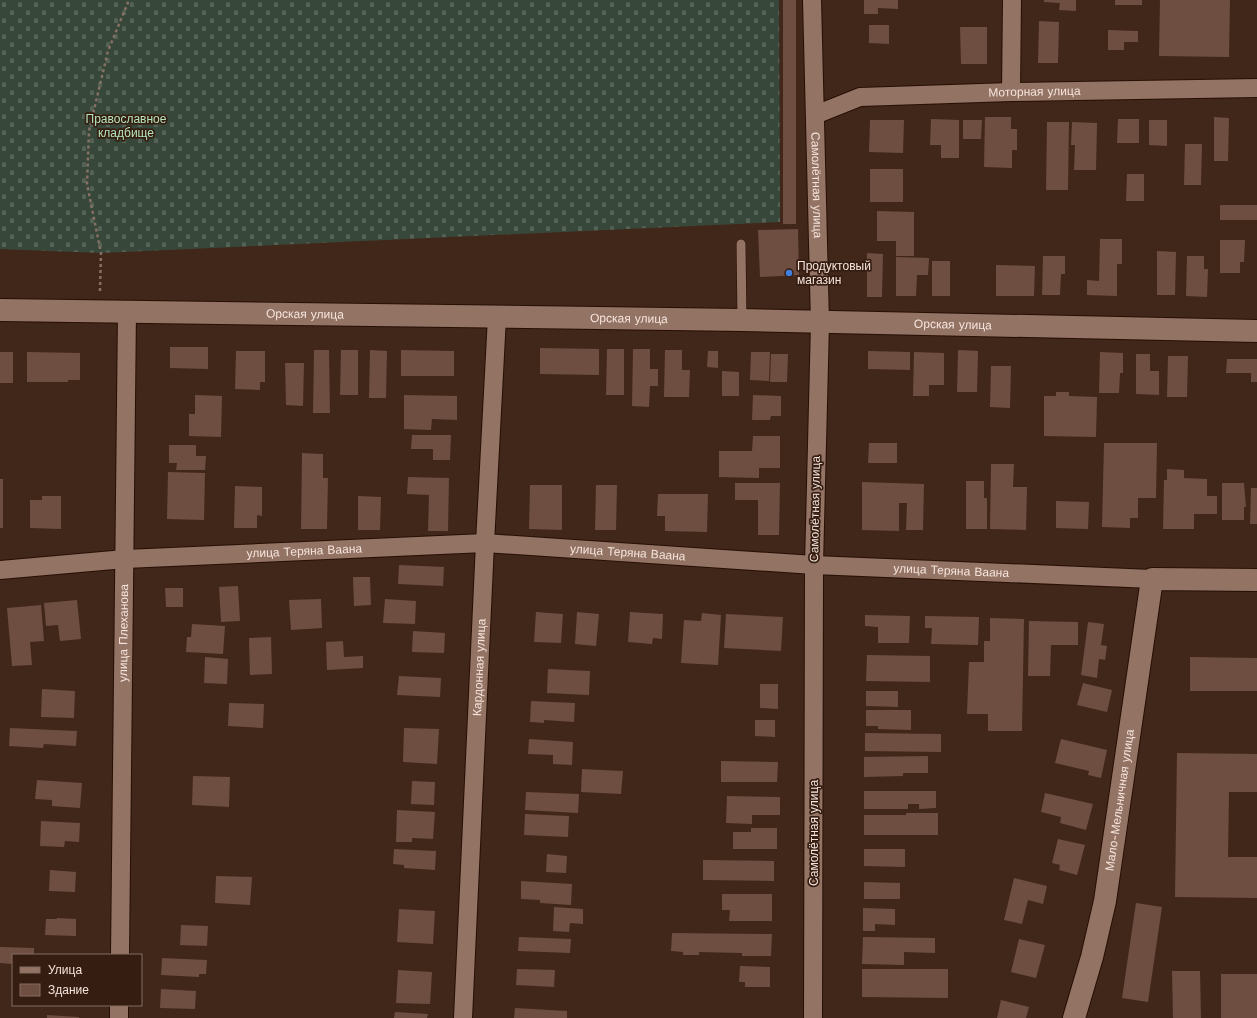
<svg xmlns="http://www.w3.org/2000/svg" width="1257" height="1018" viewBox="0 0 1257 1018" font-family="'Work Sans',sans-serif">
<style>
.cemetery{fill:url(#cemetery-stones)}
.building{fill:#6e4e40}
.lines{fill:none;stroke-linecap:round;stroke-linejoin:round}
.lane-casing{stroke:#270f04;stroke-width:10}
.street-casing{stroke:#270f04;stroke-width:20}
.secondary-casing{stroke:#270f04;stroke-width:24}
.path{stroke:#877065;stroke-width:2.5;stroke-dasharray:3 3;stroke-linecap:butt}
.lane{stroke:#927364;stroke-width:9}
.street{stroke:#927364;stroke-width:18}
.secondary{stroke:#927364;stroke-width:22}
.shop-dot{fill:#3f7fe0;stroke:#361d11;stroke-width:1.5}
.labels{text-anchor:middle;dominant-baseline:central;stroke-width:3.5;stroke-linejoin:round;paint-order:stroke}
.street-label{font-size:12px;fill:#f6e4dc;stroke:#361d11}
.park-label{font-size:12px;fill:#b2e5bb;stroke:#361d11}
.poi-label{font-size:12px;fill:#f6e4dc;stroke:#361d11;text-anchor:start}
</style>
<defs>
<pattern id="cemetery-stones" width="16" height="16" patternUnits="userSpaceOnUse"><rect width="16" height="16" fill="#37483a"/><path d="M2 7V4a2 2 0 0 1 4 0v3zM10 15v-3a2 2 0 0 1 4 0v3z" fill="#556256"/></pattern>
</defs>
<rect width="100%" height="100%" fill="#41271a"/>
<path class="cemetery" d="M0,0H779L780,222L101,253L0,249Z"/>
<path class="building" d="M783,0H796V224H783Z
M864,0H898V9L878,8V14H864Z
M1044,0H1076V11L1059,10L1060,3L1044,2Z
M1115,0H1142V5H1115Z
M1160,0H1230L1229,57L1159,56Z
M1039,21L1059,22L1058,63H1038Z
M869,25H889V44L869,43Z
M960,27H987V64H961Z
M1108,30L1138,31V42H1124V50H1108Z
M985,117H1011V129H1017V150H1012V168L984,167Z
M1214,117L1229,118L1228,161H1214Z
M931,119L959,120V158H941V145H930Z
M1118,119H1139V143H1117Z
M870,120H904L903,153L869,152Z
M963,120H982L981,139H963Z
M1149,120H1167V146L1149,145Z
M1047,122H1069L1068,190H1046Z
M1072,122L1097,123L1096,170H1074L1075,145H1071Z
M1185,144H1202L1201,185H1184Z
M870,169H903V202H870Z
M1127,174H1144V201H1126Z
M1220,205H1257V220H1220Z
M877,211L914,212V256H896V241H877Z
M798,229L799,275L760,277L758,230Z
M1100,239H1122V264H1117V296L1087,295V280L1099,281Z
M1220,240H1245L1244,262H1240V273H1220Z
M1157,251L1176,252L1175,295H1157Z
M867,253L883,254L882,297H867Z
M1043,256H1065V274H1061L1060,295H1042Z
M1187,256H1204V269H1208L1207,297L1186,296Z
M896,257L929,258L928,275H917L916,296H896Z
M932,261H950V296H932Z
M996,265L1035,266L1034,296H996Z
M170,347H208V369L170,368Z
M540,348L599,349V375L540,374Z
M607,349H624V395H606Z
M633,349H650V369H658V386H650L649,407L632,406Z
M314,350H329L330,413H313Z
M341,350H358V395H340Z
M370,350L387,351L386,398H369Z
M401,350L454,351V376H401Z
M665,350H682V370H690L689,397H664Z
M958,350L978,351L977,392H957Z
M236,351H265V382H260V390L235,389Z
M708,351H718V368L707,367Z
M868,351L910,352V370L868,369Z
M0,352H13V383H0Z
M27,352L80,353V380H68V382H27Z
M751,352H770L769,381L750,380Z
M914,352L944,353V385H929V396H913Z
M1100,352L1123,353V373H1120L1119,393H1099Z
M771,354H788L787,382H770Z
M1136,354H1150V371H1159V395L1136,394Z
M1168,356H1188L1187,397H1167Z
M1227,359H1257V382H1251V373H1226Z
M285,363H304L303,406L286,405Z
M991,366H1011L1010,408L990,407Z
M722,371L739,372V396H722Z
M1056,392H1069V396L1097,397L1096,437L1044,436V396H1056Z
M195,395L222,396L221,437L189,436V414H195Z
M404,395L457,396V420L432,419L431,430L404,429Z
M753,395L781,396V416H771L770,420H752Z
M412,435H451L450,460H433V449H411Z
M753,436H780V468H759V478L719,477V451H752Z
M869,443H897V463H868Z
M1104,443H1157L1156,498H1138V518H1130V528L1102,527Z
M169,445H196V456H206L205,470H176L177,463H169Z
M302,453L323,454V478H328L327,529H301Z
M991,464H1014L1013,487H1027L1026,530L990,529Z
M1167,469L1184,470V478L1207,479V496H1217V514H1194V529H1163L1164,480H1167Z
M168,472L205,473L204,520L167,519Z
M408,477L449,478L448,531H428L429,495L407,494Z
M0,479H3V528H0Z
M966,481H984V498H987V529H966Z
M862,482L924,484L923,530H906L907,503H899V531L862,530Z
M735,483H780L779,535H758V500H735Z
M1222,483H1244L1246,507H1244V520H1222Z
M530,485H562V530L529,529Z
M596,485H617L616,530H595Z
M235,486L262,487V516L257,515V528H234Z
M1251,488H1257V524H1250Z
M658,494H708L707,532L665,531V516H657Z
M42,496H61V529L30,528V500H42Z
M358,496L381,497L380,530H358Z
M1056,501L1089,502L1088,529L1056,528Z
M399,565L444,567L443,586L398,584Z
M353,577H370L371,605L354,606Z
M238,586L240,621L221,622L219,587Z
M165,588H183V607H166Z
M321,599L322,628L291,630L289,600Z
M385,599L416,601L415,624L383,623Z
M77,600L81,639L60,641L58,625L46,626L44,603Z
M41,605L44,641L30,642L32,665L12,666L7,608Z
M536,612L563,614L561,643L534,642Z
M577,612L599,614L596,646L575,644Z
M630,612L663,614L662,639L653,638L652,644L628,642Z
M702,613L721,615L718,665L681,663L684,620L701,621Z
M726,614L783,617L781,651L724,648Z
M865,615L910,616L909,643H878V627L865,626Z
M925,616L979,617L978,645L931,644L932,628H925Z
M990,618L1024,619L1022,731H988V714H967L969,662H984V641H990Z
M1029,621L1078,622V645H1051L1050,676H1028Z
M1088,622L1104,624L1101,645L1107,646L1105,660L1099,659L1097,678L1081,675Z
M192,624L225,626L223,654L186,652L187,637H191Z
M413,631L445,633L444,653L412,652Z
M271,637L272,674L250,675L249,638Z
M343,641L344,657L363,656V668L327,670L326,642Z
M867,655L930,656V682L866,681Z
M205,657L228,659L227,684L204,683Z
M1190,657L1257,658V691H1190Z
M548,669L590,671L589,695L547,693Z
M399,676L441,678L440,697L397,695Z
M1083,683L1112,690L1107,712L1077,705Z
M760,684H778V709L760,708Z
M42,689L75,691L74,718L41,717Z
M866,691H898V707L866,706Z
M531,701L575,703L574,722L544,720V723L530,722Z
M229,703L264,704L263,728L228,726Z
M866,710H911V730L878,729V726H866Z
M755,720H775V737L755,736Z
M10,728L77,731L76,746L44,744L43,748L9,746Z
M404,728L439,729L437,764L403,762Z
M865,733L941,734V752L865,751Z
M529,739L573,742L572,765L553,764V755L528,754Z
M1061,739L1107,750L1101,778L1088,775L1089,771L1055,763Z
M1177,753L1257,754V792H1229L1228,857H1257V898L1175,897Z
M928,756V773H903V776L864,777V757Z
M721,761L778,762L777,782H721Z
M582,769L623,771L621,794L581,792Z
M193,776L230,777L229,807L192,805Z
M37,780L82,783L80,808L52,806V800L35,799Z
M412,781L435,782L434,805L411,804Z
M864,791H936V808L919,809V804H908V809H864Z
M526,792L579,794L578,813L525,810Z
M1045,793L1093,804L1086,830L1060,823L1061,817L1041,812Z
M727,796L780,797V815H752V824L726,823Z
M397,810L435,812L433,839L412,838V842H396Z
M906,813H938V835H864V815H906Z
M525,814L569,816L568,837L524,835Z
M41,821L80,823L79,842L65,841L64,847L40,846Z
M751,828H777V849H733V832H751Z
M1058,839L1085,845L1077,875L1059,870L1060,865L1052,863Z
M394,849L436,851L435,870L404,868V865L393,864Z
M864,849H905V867L864,866Z
M547,854L567,856L566,873L546,872Z
M703,860L774,861V881L703,880Z
M50,870L76,872L75,892L49,891Z
M216,876L252,877L250,905L215,903Z
M1014,878L1047,886L1043,904L1028,900L1022,924L1004,920Z
M521,881L572,884L571,905L540,903V900L521,899Z
M864,882L900,883V899H864Z
M722,894H772V921H729L730,910H722Z
M1136,903L1162,907L1148,1002L1122,998Z
M554,907L583,909V924L570,923L569,932L553,931Z
M863,908L895,909V925L875,924V931H863Z
M399,909L435,911L433,944L397,942Z
M57,918L76,919V936L45,935L46,919H57Z
M181,925L208,926L207,946L180,945Z
M672,933L772,934L771,956H742V953L699,952V955H683V952L671,951Z
M519,937L571,939L570,953L518,951Z
M863,937L935,938V953L904,952V965L862,964Z
M1019,939L1045,945L1036,978L1011,972Z
M0,947L34,948V955H13V964L0,963Z
M162,958L207,960L206,974H199V977L161,975Z
M740,966L770,967V987H745V982H739Z
M517,969L555,970L554,987L516,985Z
M862,969H948V998L862,997Z
M398,970L432,972L430,1004L396,1003Z
M1172,971H1200L1201,1018H1173Z
M1221,974H1257V1018H1221Z
M161,989L196,991L195,1009L160,1008Z
M1001,1000L1029,1007L1026,1018H997Z
M515,1008L567,1011V1018H514Z
M395,1012L428,1014L427,1018H394Z
M47,1015L79,1017V1018H47Z"/>
<g class="lines">
<defs>
<path id="lane" d="M741,244L742,320"/>
<g id="street">
<path id="s1" d="M812,0L820,323L814,565L813,1018"/>
<path d="M1011,92L1012,0"/>
<path id="s2" d="M815,115L860,97L1011,92L1257,88"/>
<path id="s3" d="M0,570L125,559L485,543L814,565L1152,579"/>
<path id="s4" d="M120,955L127,311"/>
<path d="M119,1018V1005"/>
<path id="s5" d="M463,1018L485,543L497,317"/>
</g>
<g id="secondary">
<path id="s6" d="M0,310L742,320L1257,331"/>
<path id="s7" d="M1074,1018L1092,957L1105,901L1152,579L1257,580"/>
</g>
</defs>
<use href="#lane" class="lane-casing"/>
<use href="#street" class="street-casing"/>
<use href="#secondary" class="secondary-casing"/>
<path class="path" d="M100,291L101,253L87,184L89,131L108,51L129,0"/>
<use href="#lane" class="lane"/>
<use href="#street" class="street"/>
<use href="#secondary" class="secondary"/>
</g>
<circle class="shop-dot" cx="789" cy="273" r="4"/>
<g class="labels">
<g class="street-label">
<text stroke="none"><textPath href="#s2" startOffset="223">Моторная улица</textPath></text>
<text stroke="none"><textPath href="#s1" startOffset="185">Самолётная улица</textPath></text>
<text stroke="none"><textPath href="#s6" startOffset="305">Орская улица</textPath></text>
<text stroke="none"><textPath href="#s6" startOffset="629">Орская улица</textPath></text>
<text stroke="none"><textPath href="#s6" startOffset="953">Орская улица</textPath></text>
<text transform="translate(815 509) rotate(-89)">Самолётная улица</text>
<text stroke="none"><textPath href="#s3" startOffset="305">улица Теряна Ваана</textPath></text>
<text stroke="none"><textPath href="#s3" startOffset="629">улица Теряна Ваана</textPath></text>
<text stroke="none"><textPath href="#s3" startOffset="953">улица Теряна Ваана</textPath></text>
<text stroke="none"><textPath href="#s4" startOffset="322">улица Плеханова</textPath></text>
<text stroke="none"><textPath href="#s5" startOffset="351">Кардонная улица</textPath></text>
<text stroke="none"><textPath href="#s7" startOffset="223">Мало-Мельничная улица</textPath></text>
<text transform="translate(814 833) rotate(-90)">Самолётная улица</text>
</g>
<g class="park-label">
<text x="126" y="119">Православное<tspan x="126" dy="14">кладбище</tspan></text>
</g>
<g class="poi-label">
<text x="797" y="266">Продуктовый<tspan x="797" dy="14">магазин</tspan></text>
</g>
</g>
<rect x="12" y="954" width="130" height="52" fill="#361d11" stroke="#836d62"/>
<rect x="20" y="967" width="20" height="6" fill="#927364" stroke="#836d62"/>
<text x="48" y="974" font-size="12" fill="#f6e4dc">Улица</text>
<rect x="20" y="984" width="20" height="12" fill="#6e4e40" stroke="#836d62"/>
<text x="48" y="994" font-size="12" fill="#f6e4dc">Здание</text>
</svg>
